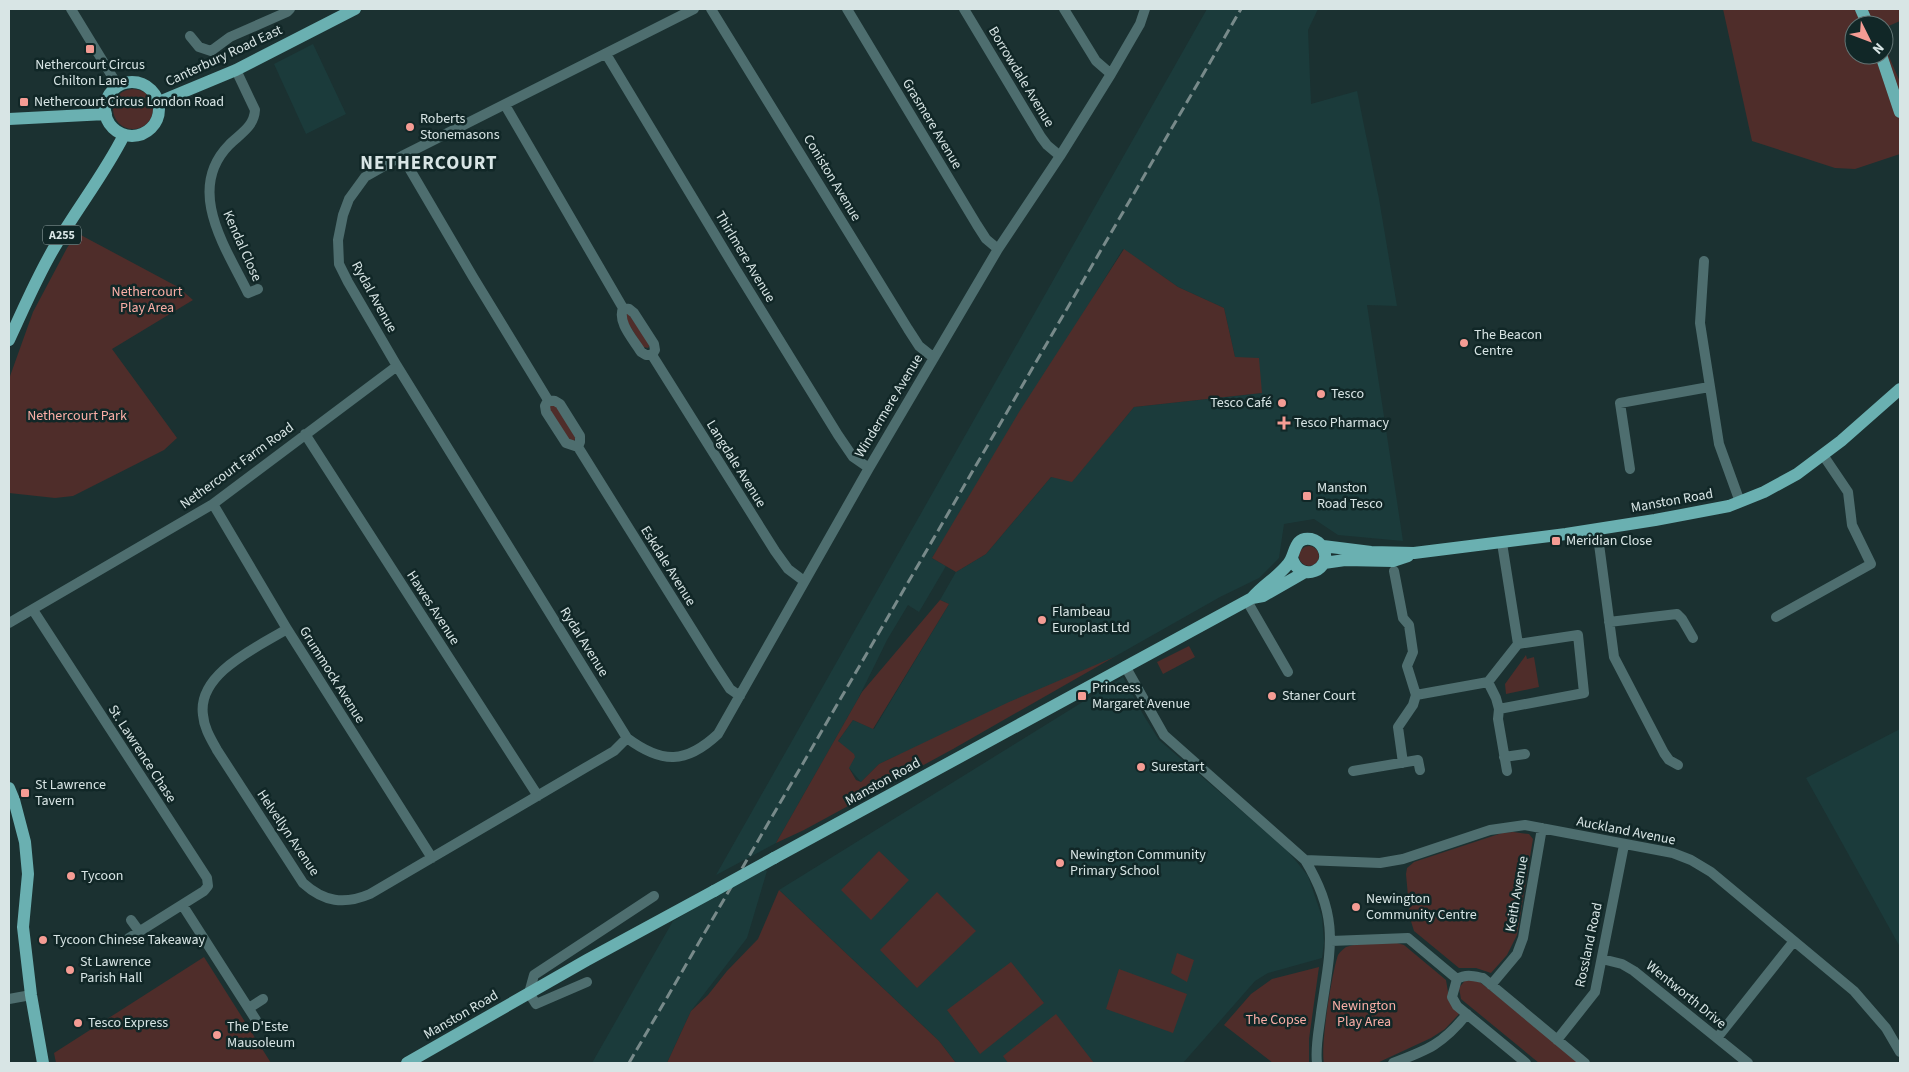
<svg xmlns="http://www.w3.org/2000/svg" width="1909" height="1072" viewBox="0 0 1909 1072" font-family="'Source Sans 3',sans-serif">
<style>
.built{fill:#1b3b3b}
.green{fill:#4f2d2a}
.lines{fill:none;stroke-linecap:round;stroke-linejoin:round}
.minor{stroke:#4e6e6f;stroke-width:10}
.major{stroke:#6ab0b1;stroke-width:12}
.rail{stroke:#788a8a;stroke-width:3;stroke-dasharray:10 5;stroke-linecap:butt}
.major-bridge{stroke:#6ab0b1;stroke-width:12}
.poi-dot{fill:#f59c94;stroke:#112727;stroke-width:2}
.labels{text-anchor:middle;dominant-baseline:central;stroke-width:5;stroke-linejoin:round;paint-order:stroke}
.shield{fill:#112727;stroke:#9cacac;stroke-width:1}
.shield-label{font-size:12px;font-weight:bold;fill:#d8e5e5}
.street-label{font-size:14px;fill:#d8e5e5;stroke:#112727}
.poi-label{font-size:14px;fill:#d8e5e5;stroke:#112727;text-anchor:start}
.park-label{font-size:14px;fill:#faaea6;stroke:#112727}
.district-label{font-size:19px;font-weight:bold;letter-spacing:1px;fill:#d8e5e5;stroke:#112727}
</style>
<rect width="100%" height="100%" fill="#1b3131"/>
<path class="built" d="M1207,9H1318L1308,30L1311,104L1357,91L1379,199L1397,306L1367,305L1403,541L1338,535L1314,519L1284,524L1279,558L1259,578L1220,597L1114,657L879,764L861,782L849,768L838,741L853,720L874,729L949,604L940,600L956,572L986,554L1051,477L1072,481L1134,407L1262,393L1235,357L1224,308L1178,287L1123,249L932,558L946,566L919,612L908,605L887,640L857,701L776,843L716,875Z
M313,44L346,114L306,134L274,64Z
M1123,677L1144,716L1159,740L1287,850L1308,876L1322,917L1324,942L1322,958L1268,973L1255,981L1183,1063H956L939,1041L779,890Z
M1900,729V947L1806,778Z
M763,869L767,871L747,938L691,1011L667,1063H592L673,921Z"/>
<path class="green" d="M1723,9H1900V21L1884,28V25H1854V55H1884V45L1900,82V154L1855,169L1835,168L1752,141Z
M113 109a20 20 0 1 1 40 0a20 20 0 1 1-40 0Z
M77,233L178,287L193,300L112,349L177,438L164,450L73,496L55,498L9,493V379L33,312L67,248Z
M1124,249L1178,287L1224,308L1235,357L1259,358L1262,393L1134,407L1072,482L1051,477L986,554L956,572L932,558L1019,412Z
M628,313L650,345L648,348L643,347L625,318L626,314Z
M555,404L576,437L574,441H570L549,410L550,405Z
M1299 556a10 10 0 1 1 20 0a10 10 0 1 1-20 0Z
M940,600L949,604L873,729L853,720L838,741L854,754L855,757L849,768L856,780L861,782L879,764L1009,702L1114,657L953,749L804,830L776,843L862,692Z
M1189,646L1195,657L1163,674L1157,662Z
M1526,655L1527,659L1534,657L1539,687L1506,694L1505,684Z
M1513,832L1529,834L1533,839L1517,935L1507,955L1491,973L1476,968H1459L1414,931L1410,918L1406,874L1407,868L1414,862L1502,833Z
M879,851L909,880L871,920L841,890Z
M779,890L939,1041L956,1063H667L691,1011L708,995L727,971L758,939Z
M937,892L976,931L917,988L880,950Z
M1397,943L1404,945L1446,980L1449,998L1459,1014L1445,1029L1431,1038L1377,1063H1324C1320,1047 1332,972 1338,955C1340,952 1343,949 1346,947C1359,942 1383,944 1397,943Z
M1177,953L1194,960L1187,982L1171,973Z
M204,957L271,1063H56L54,1053Z
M1011,962L1044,1003L980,1054L947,1010Z
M1319,967L1309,1039V1063H1273L1224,1025L1251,994L1272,979Z
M1119,969L1187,994L1173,1033L1106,1009Z
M1466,979H1476L1582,1063H1539L1461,999L1459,988Z
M1056,1014L1094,1063H1008L1003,1056Z"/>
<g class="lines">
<path class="minor" d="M71,9L118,86
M694,9L402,156L365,177L349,199L343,215L338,240L339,264L348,282L397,366L627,738C662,764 686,764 718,734L869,468L998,249L1060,156L1111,74L1140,24L1145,9
M711,9L908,329L919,346L934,358
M847,9L977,225L986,239L998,249
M964,9L1041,137L1047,145L1060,156
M1064,9L1096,61L1111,74
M190,36L199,47L211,51L230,37L287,12L290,9
M606,54L735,268L838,435L853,457L869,468
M236,70L255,110C254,127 240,134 229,145C185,190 226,248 248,293L258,289
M505,105L623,308
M402,156L473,277L548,400
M1704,261L1700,323L1719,444L1740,502
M623,308L629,309L634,313L654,344L655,350L652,355H646L641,352C634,340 617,323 623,308Z
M652,355L775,551L788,569L804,581
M548,400L555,401L560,404L580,436V442L578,447L566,443L546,412L545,406Z
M305,434L538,796
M578,447L713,663L730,689L740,696
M1630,469L1620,403L1709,387
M213,504L287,629L432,858
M1597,529L1614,657L1664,753L1669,760L1678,765
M1394,571L1403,618L1409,625L1413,652L1407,666L1416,695L1488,682L1518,644L1502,543
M1247,601L1288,672
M33,610L207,878L208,886L204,891L129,938
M1776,617L1871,564L1852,525L1848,492L1823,455
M1609,622L1677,614L1682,619L1693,638
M9,623L213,504L397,366
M287,629C258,647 197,673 203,715C204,728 211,739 217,750L303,883C324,902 344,905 370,894L590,765L614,751L627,738
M1125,666L1164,735L1305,860C1341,919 1330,950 1321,1013C1319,1030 1315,1047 1317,1063
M1488,682L1496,698L1499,709L1498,719L1507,771
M1499,709L1584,693L1578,635L1518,644
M1504,757L1525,754
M1403,763L1398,727L1413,705L1416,695
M1353,771L1418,760L1420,770
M1305,860L1380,863L1403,859L1490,830L1525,825L1673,853L1691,860L1711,872L1854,991L1886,1028L1900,1052
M183,906L256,1020
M131,920L139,931
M1331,941L1408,938L1457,979
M1602,959L1622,964L1634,971L1748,1063
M587,982L536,1004L529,993L534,975L654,896
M1491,985L1517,954L1523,938L1542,828
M9,999L31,995
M249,1008L263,999
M1717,1038L1794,941
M1557,1040L1595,992L1624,845
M1393,1063C1428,1050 1443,1044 1467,1014
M1526,1063L1457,1006L1452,997L1457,979C1466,974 1473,976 1483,978L1585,1063"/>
<path class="major" d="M1861,9L1868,25
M1881,55L1900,112
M105 109a27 27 0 1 1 54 0a27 27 0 1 1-54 0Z
M159,102L236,70L355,9
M9,119L106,114
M9,340C24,308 38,274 57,243C78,207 105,173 124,135
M1323,546L1371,552L1414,553L1566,534L1655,520L1729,506L1764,492L1797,474L1841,441L1900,389
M1324,563L1345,560L1393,561L1408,556
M1252,598C1263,585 1278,577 1288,564C1296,555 1293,536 1311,539C1316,540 1321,544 1323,548C1334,569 1300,585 1292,558
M9,788L14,800L25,842L28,874L23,927L31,995L43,1063
M774,858L1252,598L1263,596L1305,572
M407,1063L587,960L714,891"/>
<path class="rail" d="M629,1063L1241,9"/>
<path class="major-bridge" d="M714,891L774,858"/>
</g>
<g class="poi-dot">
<rect x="85" y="44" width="10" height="10" rx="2.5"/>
<rect x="19" y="97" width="10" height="10" rx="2.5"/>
<circle cx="410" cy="127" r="5"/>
<circle cx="1464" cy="343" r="5"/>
<circle cx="1321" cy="394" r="5"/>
<circle cx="1282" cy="403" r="5"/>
<path d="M1281.5 415.5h5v5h5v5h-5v5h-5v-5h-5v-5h5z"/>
<rect x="1302" y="491" width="10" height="10" rx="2.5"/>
<rect x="1551" y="536" width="10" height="10" rx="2.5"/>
<circle cx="1042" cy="620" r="5"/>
<rect x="1077" y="691" width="10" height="10" rx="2.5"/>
<circle cx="1272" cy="696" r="5"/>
<circle cx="1141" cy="767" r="5"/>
<rect x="20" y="788" width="10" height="10" rx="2.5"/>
<circle cx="1060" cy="863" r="5"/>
<circle cx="71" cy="876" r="5"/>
<circle cx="1356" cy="907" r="5"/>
<circle cx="43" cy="940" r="5"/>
<circle cx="70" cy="970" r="5"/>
<circle cx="78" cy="1023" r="5"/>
<circle cx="217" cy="1035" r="5"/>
</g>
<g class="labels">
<rect class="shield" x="43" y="225.5" width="38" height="19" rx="4"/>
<g class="shield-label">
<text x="62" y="235">A255</text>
</g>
<g class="street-label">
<text transform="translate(224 56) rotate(-25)">Canterbury Road East</text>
<text transform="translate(1021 77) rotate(59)">Borrowdale Avenue</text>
<text transform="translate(932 124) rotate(59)">Grasmere Avenue</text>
<text transform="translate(832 178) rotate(59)">Coniston Avenue</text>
<text transform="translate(242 246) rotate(66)">Kendal Close</text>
<text transform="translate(745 257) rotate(59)">Thirlmere Avenue</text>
<text transform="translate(374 297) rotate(61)">Rydal Avenue</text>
<text transform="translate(889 406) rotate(-59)">Windermere Avenue</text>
<text transform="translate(736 464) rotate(58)">Langdale Avenue</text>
<text transform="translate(237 466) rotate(-36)">Nethercourt Farm Road</text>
<text transform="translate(1672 501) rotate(-10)">Manston Road</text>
<text transform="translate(668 566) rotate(58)">Eskdale Avenue</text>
<text transform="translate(433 608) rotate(57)">Hawes Avenue</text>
<text transform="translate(584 642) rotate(58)">Rydal Avenue</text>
<text transform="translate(332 675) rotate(58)">Grummock Avenue</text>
<text transform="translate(142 754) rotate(57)">St. Lawrence Chase</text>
<text transform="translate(883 782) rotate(-29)">Manston Road</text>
<text transform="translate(1626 831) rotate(11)">Auckland Avenue</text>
<text transform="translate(288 833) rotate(56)">Helvellyn Avenue</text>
<text transform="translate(1517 894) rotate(-80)">Keith Avenue</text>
<text transform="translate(1589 945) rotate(-78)">Rossland Road</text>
<text transform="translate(1686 995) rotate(39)">Wentworth Drive</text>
<text transform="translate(461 1015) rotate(-30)">Manston Road</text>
</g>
<g class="poi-label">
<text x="90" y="65" text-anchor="middle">Nethercourt Circus<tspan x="90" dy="16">Chilton Lane</tspan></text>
<text x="34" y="102">Nethercourt Circus London Road</text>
<text x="420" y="119">Roberts<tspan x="420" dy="16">Stonemasons</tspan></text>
<text x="1474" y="335">The Beacon<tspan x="1474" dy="16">Centre</tspan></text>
<text x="1331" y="394">Tesco</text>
<text x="1272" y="403" text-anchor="end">Tesco Café</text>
<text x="1294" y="423">Tesco Pharmacy</text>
<text x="1317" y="488">Manston<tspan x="1317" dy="16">Road Tesco</tspan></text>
<text x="1566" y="541">Meridian Close</text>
<text x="1052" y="612">Flambeau<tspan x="1052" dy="16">Europlast Ltd</tspan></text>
<text x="1092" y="688">Princess<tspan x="1092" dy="16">Margaret Avenue</tspan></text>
<text x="1282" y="696">Staner Court</text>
<text x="1151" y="767">Surestart</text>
<text x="35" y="785">St Lawrence<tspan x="35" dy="16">Tavern</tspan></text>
<text x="1070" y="855">Newington Community<tspan x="1070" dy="16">Primary School</tspan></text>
<text x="81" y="876">Tycoon</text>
<text x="1366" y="899">Newington<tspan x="1366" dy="16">Community Centre</tspan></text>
<text x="53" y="940">Tycoon Chinese Takeaway</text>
<text x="80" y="962">St Lawrence<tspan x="80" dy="16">Parish Hall</tspan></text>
<text x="88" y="1023">Tesco Express</text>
<text x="227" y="1027">The D'Este<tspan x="227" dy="16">Mausoleum</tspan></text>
</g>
<g class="park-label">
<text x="147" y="292">Nethercourt<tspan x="147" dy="16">Play Area</tspan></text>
<text x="77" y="416">Nethercourt Park</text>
<text x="1364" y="1006">Newington<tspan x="1364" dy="16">Play Area</tspan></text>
<text x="1276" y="1020">The Copse</text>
</g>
<g class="district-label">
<text x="429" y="163">NETHERCOURT</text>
</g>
</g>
<rect width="1909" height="1072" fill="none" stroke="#d8e5e5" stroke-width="20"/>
<g transform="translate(1869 40) rotate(132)"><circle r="24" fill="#112727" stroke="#617373"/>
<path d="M0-4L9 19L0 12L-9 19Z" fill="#f59c94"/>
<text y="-8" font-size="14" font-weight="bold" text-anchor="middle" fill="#d8e5e5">N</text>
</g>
</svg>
